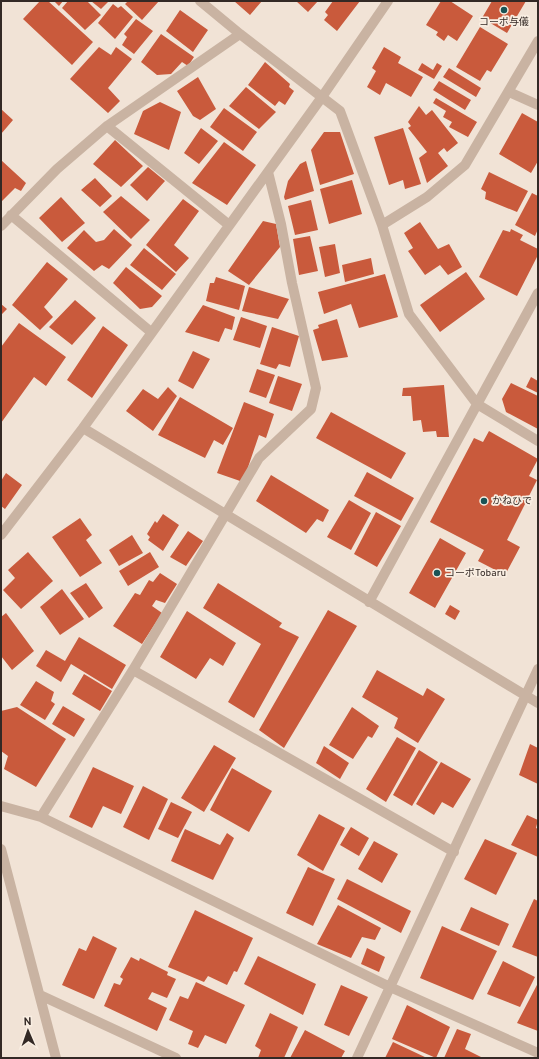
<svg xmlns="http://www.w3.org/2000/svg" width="539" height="1059" viewBox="0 0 539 1059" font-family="Overpass,'Noto Sans JP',sans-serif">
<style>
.building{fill:#c95a3c}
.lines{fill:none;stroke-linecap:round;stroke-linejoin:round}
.minor{stroke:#c9b3a2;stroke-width:10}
.poi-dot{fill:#1a5355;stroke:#f9eee2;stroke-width:1.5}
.labels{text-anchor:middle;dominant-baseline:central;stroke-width:3.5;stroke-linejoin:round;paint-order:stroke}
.poi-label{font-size:10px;fill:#332925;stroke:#f9eee2;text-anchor:start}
</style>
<rect width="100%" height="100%" fill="#f1e3d6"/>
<path class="building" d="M40,1H48L93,42L72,65L23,19Z
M54,1H63L59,6Z
M68,1H87L101,15L85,30L62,8Z
M91,1H109L101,9Z
M128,1H159L142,20L125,4Z
M234,1H262L250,15Z
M296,1H318L308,12Z
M333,1H360L337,31L324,20L328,15L325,12Z
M441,1H450L473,16L457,41L448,35L444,41L436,35L438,32L426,25Z
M492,1H526L507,33L482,18Z
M113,4L118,8L121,6L133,17L115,39L98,23Z
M180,10L208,30L193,52L166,31Z
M136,19L153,31L134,54L122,45L127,37L124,34Z
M480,27L508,44L491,72L487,70L480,81L456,67Z
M161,34L194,57L188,66L182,62L171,74L157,75L141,62Z
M99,47L111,55L116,47L132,59L108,88L120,101L108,113L70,79Z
M384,47L401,57L398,63L423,77L411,97L386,83L380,95L367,87L376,71L372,68Z
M265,62L290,84L289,87L294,91L285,105L279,101L275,106L248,85Z
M422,63L433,70L437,63L442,66L434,79L418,70Z
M449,68L481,88L476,97L443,77Z
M198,77L216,109L200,120L193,116L177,91Z
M439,81L471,100L465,110L433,90Z
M246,87L276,112L259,129L229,106Z
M436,98L477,122L468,137L449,127L452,122L443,117L446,111L433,103Z
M160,102L181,112L169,150L134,134L143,111Z
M419,106L426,115L432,110L458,143L447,152L444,148L438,153L448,166L427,183L419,158L427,152L408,128L411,126L408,122Z
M224,108L257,132L243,151L210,127Z
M1,109L13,120L1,134Z
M522,113L538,122V161L531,173L499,154Z
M201,128L218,141L199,164L184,153Z
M403,128L421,184L405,189L403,180L389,185L374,137Z
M324,132H340L354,174L320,185L311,150Z
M115,140L143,166L121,187L93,164Z
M224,142L256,165L227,205L192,183Z
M1,160L26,183L21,191L15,188L1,202Z
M306,161L314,191L285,200L284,197L288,181L300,164Z
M148,167L165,181L147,201L130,185Z
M489,172L528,191L517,212L485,199L486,192L481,189Z
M95,178L112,196L100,207L81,190Z
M352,180L362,214L329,224L320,189Z
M532,193L538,196V229L535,236L515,225Z
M121,196L150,220L131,239L103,212Z
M61,197L85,223L62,242L39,218Z
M183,199L199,211L174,245L189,258L176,272L146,245Z
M311,200L318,230L295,235L288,206Z
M263,221L276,224L280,247L249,285L228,271Z
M420,222L438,249L449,244L462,267L448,275L440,265L425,275L408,251L413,248L404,233Z
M114,229L132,245L109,269L102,265L94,271L67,248L84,230L96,242L104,240Z
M511,229L523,235L520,240L538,249V255L517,296L479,277L503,230L510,232Z
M310,236L318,271L299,275L293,239Z
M335,244L340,273L325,277L319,247Z
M144,248L176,274L162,290L130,265Z
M371,258L374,274L345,282L342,265Z
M47,262L68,279L44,307L53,317L40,330L12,305Z
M126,267L162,296L152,307L140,309L113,283Z
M466,272L485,299L440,332L420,305Z
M385,274L398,317L359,328L351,304L324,314L318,292Z
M216,277L245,286L239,310L206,301L210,283H214Z
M249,287L289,299L278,319L242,311Z
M75,300L96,318L72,345L49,327Z
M1,304L7,309L1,315Z
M203,305L235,317L232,330L225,328L219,342L185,332Z
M241,317L267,326L260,348L233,340Z
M337,319L348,357L322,361L313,330L319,328L318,325Z
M19,323L66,357L46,386L34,377L1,423V347Z
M103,326L128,345L92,398L67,380Z
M272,327L299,336L290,367L279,364L276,369L260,364Z
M193,351L210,359L193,389L178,381Z
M257,369L275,375L266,398L249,392Z
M278,376L302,384L292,411L269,403Z
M531,377L538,381V393L526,387Z
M511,383L538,396V429L506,412L502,399Z
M444,385L449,437H437L436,431L423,432L421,420L413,421L411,396H402L403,388Z
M168,387L177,396L153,431L126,411L143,389L158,399Z
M180,397L233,428L223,445L214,440L205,458L158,435Z
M244,402L274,414L266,438L259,435L243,482L217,473Z
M331,412L406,453L391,479L316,438Z
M489,431L538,459L529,476L537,480L507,540L520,547L505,575L478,561L484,550L430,522L474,438L483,442Z
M367,472L414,498L401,521L354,496Z
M6,473L22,485L5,509L1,506V481Z
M271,475L329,510L323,522L317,519L306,533L256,501Z
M349,500L371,513L351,550L327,537Z
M376,512L401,526L377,567L354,554Z
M163,514L179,525L163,551L148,540L150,537L147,534L155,521L157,523Z
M80,518L92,535L86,540L102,563L80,577L52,537Z
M188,531L203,541L186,566L170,557Z
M132,535L143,553L119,566L109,550Z
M440,538L466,553L435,608L409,593Z
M28,552L53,581L21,609L3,590L15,578L8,570Z
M150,552L159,567L128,586L119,571Z
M160,573L177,584L165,603L156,600L152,606L162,613L142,644L113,626L135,593L140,595L149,580L153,582Z
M86,583L103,608L89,618L70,593Z
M218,583L282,623L279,627L299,637L254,718L228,702L261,644L203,608Z
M62,589L84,619L60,635L40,607Z
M450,605L460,611L455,620L445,614Z
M328,610L357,626L284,748L259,730Z
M187,611L236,643L223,666L210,658L196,679L160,657Z
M6,613L34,651L12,670L1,656V617Z
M79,637L126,665L112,689L71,664L61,682L36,666L46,650L65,661Z
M377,670L423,696L427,688L445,699L418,743L394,728L398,718L362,697Z
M84,674L112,691L100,711L72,694Z
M36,681L54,692L51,701L55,704L45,720L20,705Z
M63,706L85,719L74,737L52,724Z
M17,707L66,739L36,787L4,769L8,756L1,751V711Z
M352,707L379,726L372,738L368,736L353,759L329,745Z
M397,737L416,748L386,802L366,789Z
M530,744L538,748V784L519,775Z
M214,745L236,758L204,812L181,798Z
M324,746L349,763L340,779L316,763Z
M419,750L438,762L412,806L393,795Z
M441,762L471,779L453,808L442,802L434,815L416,804Z
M93,767L134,786L121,814L103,806L92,828L69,817Z
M232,768L272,791L249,832L210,810Z
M143,786L168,799L149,840L123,827Z
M171,802L192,812L178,838L158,829Z
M319,814L345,828L323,871L297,855Z
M527,815L538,820L536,828L538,829V857L511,845Z
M351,827L369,838L359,856L340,845Z
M185,829L220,845L227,833L234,838L213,880L171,861Z
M485,839L517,853L496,895L464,879Z
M374,841L398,854L382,883L358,869Z
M308,867L335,879L313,926L286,913Z
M347,879L411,911L401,933L337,899Z
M534,899L538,901V957L512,947Z
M338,905L381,928L375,940L362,937L351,958L317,944Z
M471,907L509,924L499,946L460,930Z
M195,910L253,938L237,972L234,971L227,985L208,976L204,982L168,967Z
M442,926L497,951L473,1000L420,978Z
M93,936L117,948L94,999L62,985L79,948L86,951Z
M367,948L385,957L379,972L361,964Z
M258,956L316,984L303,1015L244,984Z
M131,957L139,961L140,958L168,972L167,975L176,979L167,998L152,992L148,999L167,1008L157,1031L104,1006L114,983L120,985L123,979L120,977Z
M503,961L535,977L520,1007L487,994Z
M196,982L245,1005L226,1044L205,1035L198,1048L188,1044L193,1031L169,1020L180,996L188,999Z
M538,983V1031L517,1023Z
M341,985L368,997L349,1036L324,1025Z
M407,1005L450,1027L436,1058L392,1039Z
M270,1013L298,1027L284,1058H258L261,1050L255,1046Z
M457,1029L471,1034L465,1049L483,1058H444Z
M305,1030L345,1051L341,1058H290Z
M393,1042L427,1058H385Z"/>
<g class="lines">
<path class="minor" d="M200,1L240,34L340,111L382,225L409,314L477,404L538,441
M509,92L538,105
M107,126L229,225
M11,215L151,332
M382,225L427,197L465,165L538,41
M1,226L57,169L107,126L240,34
M83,428L538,703
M1,535L83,428L322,97L388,1
M369,602L538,293
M133,670L454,852
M1,806L41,817L390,987L538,1053
M41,817L133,670L259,458L311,409L316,388L292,283L281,224L268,172
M1,849L56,1058
M40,995L176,1058
M357,1058L538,669"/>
</g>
<g class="poi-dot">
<circle cx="504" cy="10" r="4"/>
<circle cx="484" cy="501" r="4"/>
<circle cx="437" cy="573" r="4"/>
</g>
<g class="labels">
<g class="poi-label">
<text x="504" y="22" text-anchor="middle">コーポ与儀</text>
<text x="492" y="501">かねひで</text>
<text x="445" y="573">コーポTobaru</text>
</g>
</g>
<rect width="539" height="1059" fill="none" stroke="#332925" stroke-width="4"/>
<g transform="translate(28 1031) rotate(358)" stroke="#f9eee2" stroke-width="3" paint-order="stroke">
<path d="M0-3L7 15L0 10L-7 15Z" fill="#332925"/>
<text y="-6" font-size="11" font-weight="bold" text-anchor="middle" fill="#332925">N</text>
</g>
</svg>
